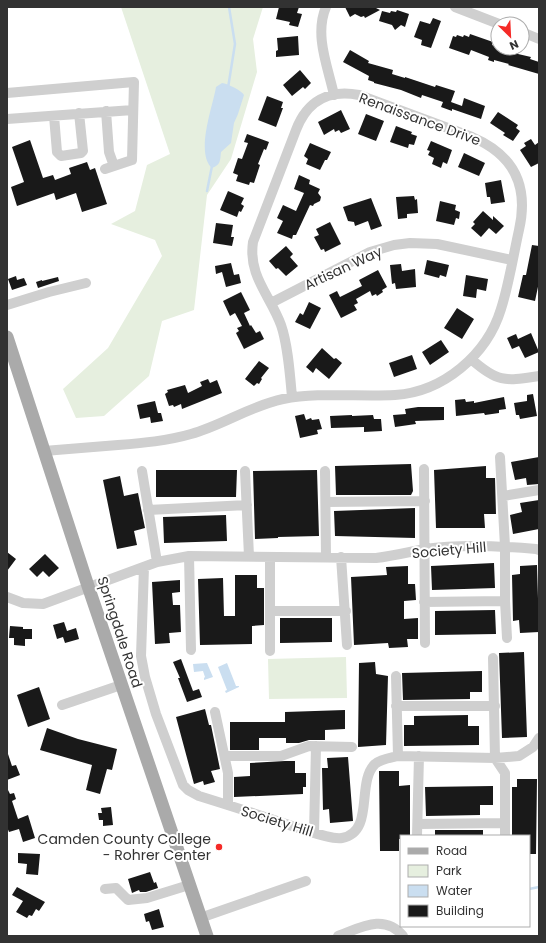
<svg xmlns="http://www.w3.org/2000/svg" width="546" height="943" viewBox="0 0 546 943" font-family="Poppins,sans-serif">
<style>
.green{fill:#e6efdf}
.water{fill:#cadef0}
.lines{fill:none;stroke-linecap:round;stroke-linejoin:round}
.stream{stroke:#cadef0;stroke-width:2.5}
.building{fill:#191919}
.minor{stroke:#cfcfcf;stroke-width:10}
.major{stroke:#aaa;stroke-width:13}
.poi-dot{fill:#f52a27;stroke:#fff;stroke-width:1.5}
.labels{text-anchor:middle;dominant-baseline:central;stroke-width:4;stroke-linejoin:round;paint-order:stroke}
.street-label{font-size:14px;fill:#323232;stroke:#fff}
.poi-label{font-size:14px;fill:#323232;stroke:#fff;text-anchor:end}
</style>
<rect width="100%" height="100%" fill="#fff"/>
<path class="green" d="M121,7H263L253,39L257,72L231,159L207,195L194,310L162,321L149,376L104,416L76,418L63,389L108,348L162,256L155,240L111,224L135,211L147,165L170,154Z
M346,657L347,698L269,699L268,659Z"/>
<path class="water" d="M222,83C228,84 241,90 244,95L238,114L234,123L231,143L221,152C220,160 221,165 212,168C195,153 213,106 216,87Z
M207,663L213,677L204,680V678L205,677L203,671L194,672L193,664Z
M227,663L236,686H239V687L226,693L225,691L227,690L218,667Z"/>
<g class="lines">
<path class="stream" d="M228,88L235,44L229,7
M207,191L212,166
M529,889L539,887"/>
</g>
<path class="building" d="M279,7H299L297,13L302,14L298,27L289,25L290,22L276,19Z
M345,7H374L380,10L365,18L364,16L361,17L355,14L350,17Z
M397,10L409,14L405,27L401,25L395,30L392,25L379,21L382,11L390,13L391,11L396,12Z
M433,18L441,21L431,48L421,45L422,40L414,37L420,21L430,24Z
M470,34L493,42L492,45L498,47V48L512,51L513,48L519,50L518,54L531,57L530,59L539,62V74L508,65L509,64L494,60V62L488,60L489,57L471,50L469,55L449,48L453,36L456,37L457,35L463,37L464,35L469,37Z
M298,36L299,55L276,57V51L278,50L277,38Z
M350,50L369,61L368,63L393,70L392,74L405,78V77L435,87L436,85L455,91L451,102L462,106L464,98L485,106L481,119L452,109V111L441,107L443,102L422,95L421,98L401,90L374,83V82L368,80L369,76L343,62Z
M300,70L311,83L305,89L303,87L292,96L283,85Z
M267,96L283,102L281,108H283L276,127L258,120Z
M341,110L350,129L341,133L339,130L335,132L334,129L324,135L318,122Z
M498,112L518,125L516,128L520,131L513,141L503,135L505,133L490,123Z
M366,114L384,121L376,141L358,134Z
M396,126L412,132L411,134L417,136L414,145L409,144L408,148L390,142Z
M247,134L269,142L266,150L264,149L258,164L260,165L254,183L250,182L249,185L236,181L238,175L233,173L238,158L242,159L248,143L244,142Z
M531,139L535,145L539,142V163L531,167L520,150L526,146L524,143Z
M30,140L43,178L53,175L55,180L71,174L69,168L87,162L90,170L95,168L107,204L82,212L76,193L56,200L54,193L17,206L11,187L24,182L12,147Z
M431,141L452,150L447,164L443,162L441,168L432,164L434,158L428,155L430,151L427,150Z
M310,143L331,152L327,160H325L320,170L306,164L308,159L304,156Z
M464,153L485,163L479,176L458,167Z
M299,175L310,180L309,184L320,189L318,193L321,197L320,201L314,204L313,206L310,205L296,235H293L292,239L277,233L283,221L277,218L283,205L296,211L304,193L294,189Z
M501,180L505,202L491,204L490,197H487L485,183Z
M228,191L244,198L241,204L244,206L241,212L239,211L237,217L220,210Z
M414,196L415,200L417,199L418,213L407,214V218L398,219L396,197Z
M371,198L382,226L371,230L368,221L355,226L354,222L348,221L343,207Z
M440,201L456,205L455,210L460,212L459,219L456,218L454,225L436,221Z
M483,211L493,220V216L504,226L496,234L489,228L481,237L471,228L475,224L473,222Z
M330,222L341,244L325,252L324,249L321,250L314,237L319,235L316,229Z
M216,223L233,225L231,237H234L232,246L213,243Z
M532,245L539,246V282L535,301L518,297L523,275H526Z
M286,246L293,254L290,257L298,266L286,276L278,268L276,269L269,261Z
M427,260L449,265L446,277L440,275L439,278L424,274Z
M231,263L234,275L239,274L241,283L226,287L222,272L216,274L215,266Z
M401,264L402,271L415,269L416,287L396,289L395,283L392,284L390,265Z
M378,270L387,287L382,290L383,292L377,296L376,294L372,296L370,291L356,299L358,303L354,305L357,310L341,318L329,295L337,291L340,297L362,286L359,280Z
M466,275L488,279L486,291L477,289L476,298L463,296Z
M16,276L17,280L24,278L27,285L12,290L8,279Z
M58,277L59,281L38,288L36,282L42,280V281Z
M241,292L250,310L244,313L250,326L251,325L256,333L260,331L264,339L244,349L236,333L239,331L237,328L242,326L235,313L230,316L223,301Z
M309,302L321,308L310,329L295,322L300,313L303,315Z
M457,308L474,319L462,339L444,328Z
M531,333L539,352L525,358L519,346L512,349L507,338L516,334L518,339Z
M441,340L449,352L430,365L422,352Z
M322,348L334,359L336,358L342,363L329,379L316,368L313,373L306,367Z
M412,355L417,369L394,377L389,363Z
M259,361L269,368L261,378L262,379L259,384L257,383L254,386L245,379Z
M208,379L210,383L217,380L222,393L182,409L181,404L174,407L173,405L169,406L165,394L168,392L167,390L185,385L188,393L202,386L200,382Z
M533,394L537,416L520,419L519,415H516L514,403L527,401V395Z
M504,397L506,409L499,410V413L485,415L484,413L456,416L455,400L465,399L466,402L474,401V403Z
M155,401L158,413H161L163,421L151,423L150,417L140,419L137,405Z
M418,407H444V420L415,421L416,424L395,427L393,415L406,414L405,409Z
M304,414L306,420L311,418L312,420L319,419L322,429L317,430L318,434L300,438L295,416Z
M352,415V416L373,415L374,419H381L382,431L364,432V427L331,428L330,416Z
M539,457V484L527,485L526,478L515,480L511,462Z
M411,464L413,491L411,495H336L335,466Z
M486,466V478H495L496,514H484L485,528H436L434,470Z
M156,470H237L236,497H156Z
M317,470L319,536L278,537V538L255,539L253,471Z
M120,476L124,496L138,493L145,528L134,531L137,545L117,549L103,480Z
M539,500V529L513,534L510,515L522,512L520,503Z
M415,508V538L335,536L334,511Z
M226,515L227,541L164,543L163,517Z
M7,552L16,559L7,571Z
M45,554L59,568L49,577L43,571L37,577L29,569Z
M494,563L495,588L432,590L431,566Z
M537,565L539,632L520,633L519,620L513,621L512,575L520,574V566Z
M408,566V584H415L416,600L404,601V619L418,618V639H407L408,647L389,648L388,643L354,645L351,577L387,575L386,567Z
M235,575H257V588H264V625L252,626V644L200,645L198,579L223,578L224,616H235Z
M180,580V592L172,593L173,605H180L181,632L169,633L170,643L155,644L152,582Z
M495,610L496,634L435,635V611Z
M280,618H332V642L280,643Z
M64,622L67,631L76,628L79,639L65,643L63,637L57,639L53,625Z
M10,626L23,627V629H32V639H25V646L14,645V638H9Z
M524,652L527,737L502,738L499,653Z
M181,659L193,691L199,689L202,697L187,702L178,678H180L173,662Z
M375,662L376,674L388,676L386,745L358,747L359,663Z
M482,671V692H470V699L403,700L402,673Z
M39,687L50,719L28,727L17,695Z
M205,709L209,725H211L220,769L211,771L215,782L204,785L203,781L194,784L176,717Z
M345,710V729L325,730V740H309L299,743H286V738H259V750H230V722H285V712Z
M468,715V726H479V745L404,746V725H414V716Z
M47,728L78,739L117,749L112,770L107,769L100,794L86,790L92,765L40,750Z
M7,754H8L12,766L16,765L20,775L7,780Z
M348,757L353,821L330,823L329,809L323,810L322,768H328L327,758Z
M285,761H295V773H306V787H303V794L234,797V777L250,776V763Z
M379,771H399V786L410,785V836H401V839H399V851H380Z
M517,779H537L536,854H529V836H512V787H517Z
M493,786V805H480V815L426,816L425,787Z
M7,790H8L10,794L14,793L16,799L12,801L18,819L28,815L35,838L23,842L19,829L9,832L7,827Z
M111,807L113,825L103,826V820H99L98,813H102L101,808Z
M435,830H483V836H435Z
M18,853L40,854L38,875L26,874L27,864L18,863Z
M150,872L154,883L156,882L158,888L146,892H140L139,890L132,893L128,879Z
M17,887L45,902L39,911L36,909L32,916L29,915L27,918L16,912L23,901L12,895Z
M159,909L164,927L152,930L149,921L146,922L144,914Z"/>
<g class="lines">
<path class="minor" d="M326,7C314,35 328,67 334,95
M455,7L499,24
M522,32L539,39
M7,93L134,82L132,160L105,169
M106,111L109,152L114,166
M54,116L57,152L61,156L81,153L83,151L79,113
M7,119L133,110
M271,303L370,252L394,245L410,243L437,244L512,260
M7,305L49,292L86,283
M471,359C498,383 505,381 539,376
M44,451C69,449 94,447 118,445C143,443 167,441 191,434C223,425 250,406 283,399C319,392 358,397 395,395C443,392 487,355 501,309C509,284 513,257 519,230C529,186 514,155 472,137L359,95C329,89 307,101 296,130L253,242C248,276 270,295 281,325C288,345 290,375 292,397
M500,457L505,546V601L507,638
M424,469L425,643
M142,471L157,562
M245,471L249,556
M325,471L326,557
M503,496L539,490
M326,502L425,501
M148,510L247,505
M189,556L191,650
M341,557L347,645
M144,567L141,656L145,677L156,714L183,785L188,790L199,796C231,806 263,816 295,827C306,830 332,840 342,838C375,832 356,782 375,764C381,759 390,758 398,756L495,758L519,756L533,747L539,738
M7,597L23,603L43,604L157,562L189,556L376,558C393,556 409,552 425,549C461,544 500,546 536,549L539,550
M424,602L505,601
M270,611H346
M270,651V557
M493,658L495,758L505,773V836
M396,676L398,756
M62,705L121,685
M396,706H495
M215,712L228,773V805
M225,756H281L309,746L352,747
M418,824L505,823
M314,833L316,746
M417,836L419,756
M105,889L116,888L128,900L147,898L189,885
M200,918L306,881
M338,936C360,928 384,913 403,936"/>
<path class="major" d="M7,337L88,586L207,936"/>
</g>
<circle class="poi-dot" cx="219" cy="847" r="4"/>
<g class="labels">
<g class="street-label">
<text transform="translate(420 119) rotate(20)">Renaissance Drive</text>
<text transform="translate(343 268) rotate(-25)">Artisan Way</text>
<text transform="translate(449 550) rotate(-5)">Society Hill</text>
<text transform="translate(120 632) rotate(72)">Springdale Road</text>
<text transform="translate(277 821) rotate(17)">Society Hill</text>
</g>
<g class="poi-label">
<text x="211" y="839">Camden County College<tspan x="211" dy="16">- Rohrer Center</tspan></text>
</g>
</g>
<rect width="546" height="943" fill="none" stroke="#323232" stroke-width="16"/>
<rect x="400" y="835" width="130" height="92" fill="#ffffff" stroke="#adadad"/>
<rect x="408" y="848" width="20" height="6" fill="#aaaaaa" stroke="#adadad"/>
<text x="436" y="855" font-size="12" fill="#323232">Road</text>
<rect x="408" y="865" width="20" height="12" fill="#e6efdf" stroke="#adadad"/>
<text x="436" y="875" font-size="12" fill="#323232">Park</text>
<rect x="408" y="885" width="20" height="12" fill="#cadef0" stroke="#adadad"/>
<text x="436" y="895" font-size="12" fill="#323232">Water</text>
<rect x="408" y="905" width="20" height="12" fill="#191919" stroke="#adadad"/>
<text x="436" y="915" font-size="12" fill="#323232">Building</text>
<g transform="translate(510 36) rotate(156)"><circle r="19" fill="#ffffff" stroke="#adadad"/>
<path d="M0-3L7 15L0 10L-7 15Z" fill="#f52a27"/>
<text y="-6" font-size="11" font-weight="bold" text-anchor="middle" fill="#323232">N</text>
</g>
</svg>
